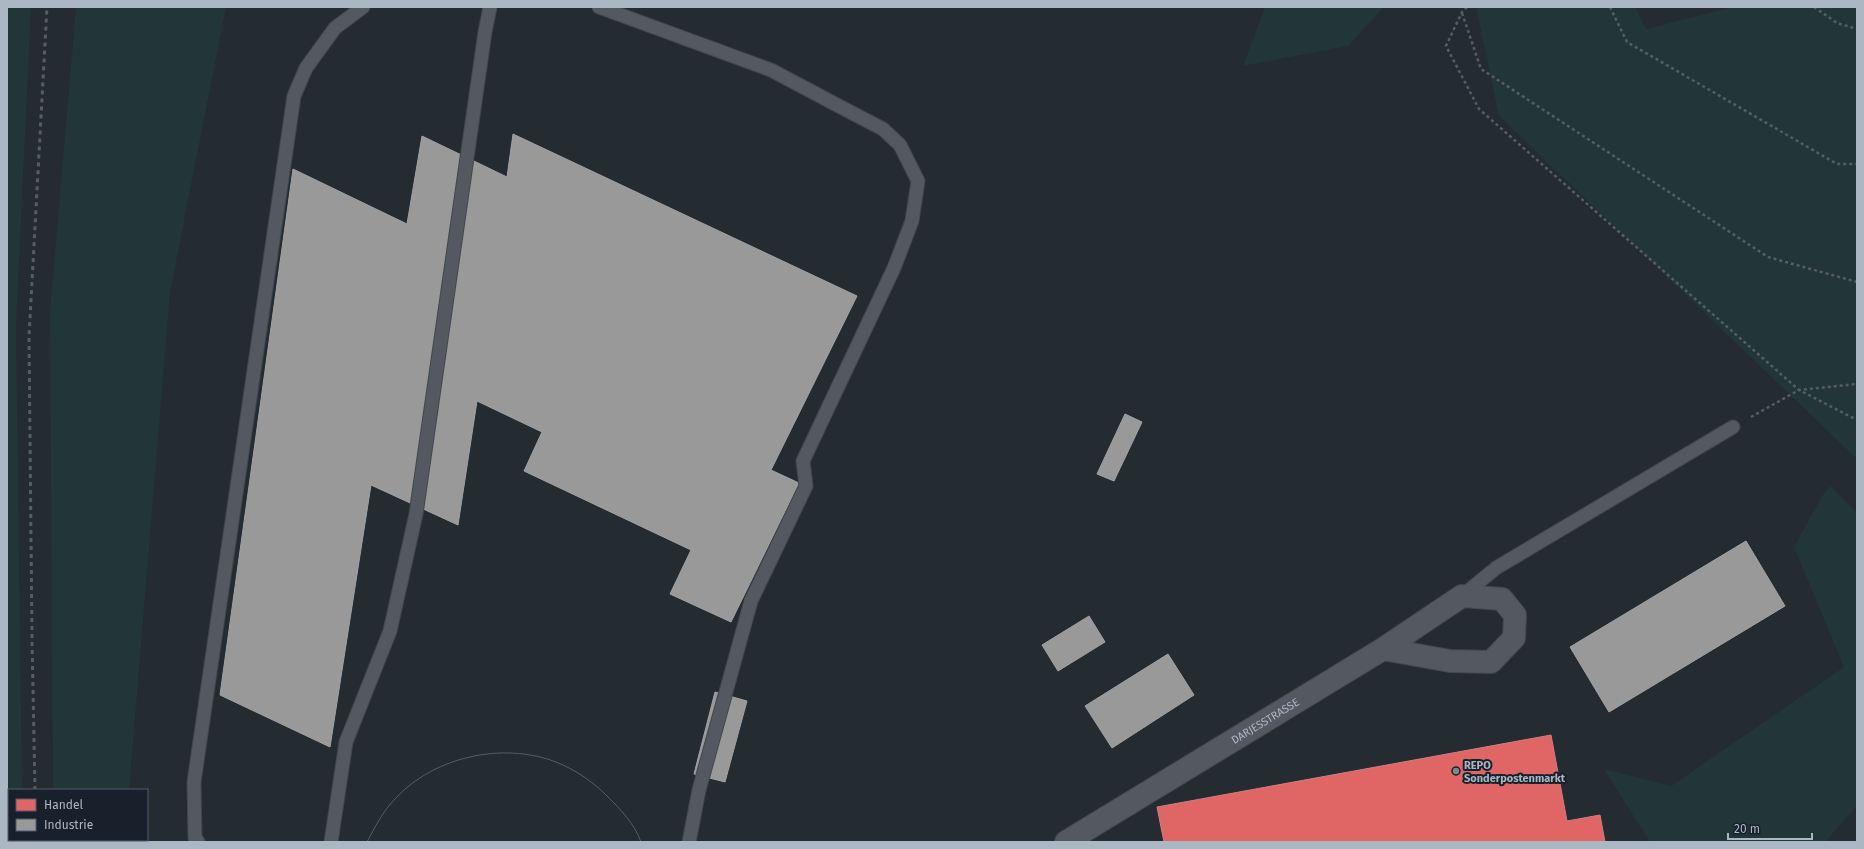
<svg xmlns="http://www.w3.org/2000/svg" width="1864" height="849" viewBox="0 0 1864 849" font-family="'Fira Sans',sans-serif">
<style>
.green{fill:#223637}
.shops{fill:#e06666;stroke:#d07e82}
.industry{fill:#999;stroke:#9fa2a6}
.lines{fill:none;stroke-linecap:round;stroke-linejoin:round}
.lane-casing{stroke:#42474c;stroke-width:15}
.street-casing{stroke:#42474c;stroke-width:24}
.path{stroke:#565d63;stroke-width:2.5;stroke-dasharray:3 3;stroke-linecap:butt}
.lane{stroke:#545860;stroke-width:13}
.street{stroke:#545860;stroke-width:22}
.tram{stroke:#575d63;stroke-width:1}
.rail{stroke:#575d63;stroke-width:3;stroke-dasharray:4 4;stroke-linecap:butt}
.poi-dot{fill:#7c8691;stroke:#18212b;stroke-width:1.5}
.labels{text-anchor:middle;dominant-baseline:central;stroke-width:4;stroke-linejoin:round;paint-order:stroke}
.street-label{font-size:11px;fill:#acb7c4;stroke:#18212b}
.poi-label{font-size:11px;font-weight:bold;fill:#acb7c4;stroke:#18212b;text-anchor:start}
</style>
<rect width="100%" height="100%" fill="#242b31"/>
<path class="green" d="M7,7H31L16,326L22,790H9V840H23V842H7Z
M76,7H226L170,292L129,790H53L50,312Z
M1265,7H1384L1348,46L1243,66Z
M1476,7H1635L1646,29L1733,7H1857V459L1499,116Z
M1830,486L1857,513V806L1825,842H1650L1604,769L1671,786L1844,667L1794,547L1822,496Z"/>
<path class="shops" d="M1551,735L1567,821L1600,815L1605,842H1164L1157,807Z"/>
<path class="industry" d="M513,134L857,296L771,470L799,483L731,622L670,594L691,550L524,471L542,432L477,401L458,525L371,485L330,747L220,695L293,169L407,224L422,136L507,177Z
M1125,414L1142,422L1114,481L1097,474Z
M1746,541L1785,606L1609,712L1570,647Z
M1089,616L1105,642L1058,671L1042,645Z
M1168,654L1194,695L1112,748L1085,706Z
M715,692L747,701L725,782L694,774Z"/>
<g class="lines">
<defs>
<path id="lane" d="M599,7L771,70L854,114L883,129L900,145L918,181L912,221L894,268L803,461L806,486L751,601L699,790L689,842
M1462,596L1496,568L1733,427
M198,842L195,838L194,782L294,96L306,68L335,28L363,7
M331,842L346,742L390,631L416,514L485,32L490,7"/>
<g id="street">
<path id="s1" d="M1066,842L1383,649L1462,596L1502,599L1515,615L1514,638L1491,662L1450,661L1383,649"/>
</g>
</defs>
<use href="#lane" class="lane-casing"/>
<use href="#street" class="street-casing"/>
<path class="path" d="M1467,7L1462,12L1446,46L1479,109L1799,390L1857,420
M1610,7L1627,42L1837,164H1857
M1814,7L1837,23L1857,29
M1462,13L1481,69L1768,257L1857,282
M1751,417L1799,390L1857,384"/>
<use href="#lane" class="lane"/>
<use href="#street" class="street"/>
<path class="tram" d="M367,842C375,827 383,811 395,799C435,755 509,740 563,765C580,773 594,783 607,796C621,810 634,823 641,842"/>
<path class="rail" d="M35,790L32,638L29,337L47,7
M36,840V842"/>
</g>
<circle class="poi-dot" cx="1456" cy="771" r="4"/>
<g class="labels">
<g class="street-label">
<text stroke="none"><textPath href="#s1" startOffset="233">DARJESSTRASSE</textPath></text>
</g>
<g class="poi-label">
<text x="1464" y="765">REPO<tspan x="1464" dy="13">Sonderpostenmarkt</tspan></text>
</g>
</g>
<rect width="1864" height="849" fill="none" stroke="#acb7c4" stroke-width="16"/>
<rect x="8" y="789" width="140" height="52" fill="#18212b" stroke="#535d68"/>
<rect x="16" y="799" width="20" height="12" fill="#e06666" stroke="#535d68"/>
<text x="44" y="809" font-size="12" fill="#acb7c4">Handel</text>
<rect x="16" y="819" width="20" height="12" fill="#999999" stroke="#535d68"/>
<text x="44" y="829" font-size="12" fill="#acb7c4">Industrie</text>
<path d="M1728 833v6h84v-6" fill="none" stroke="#acb7c4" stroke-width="2"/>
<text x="1734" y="833" font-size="12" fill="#acb7c4" stroke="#18212b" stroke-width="3" paint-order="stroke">20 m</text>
</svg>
